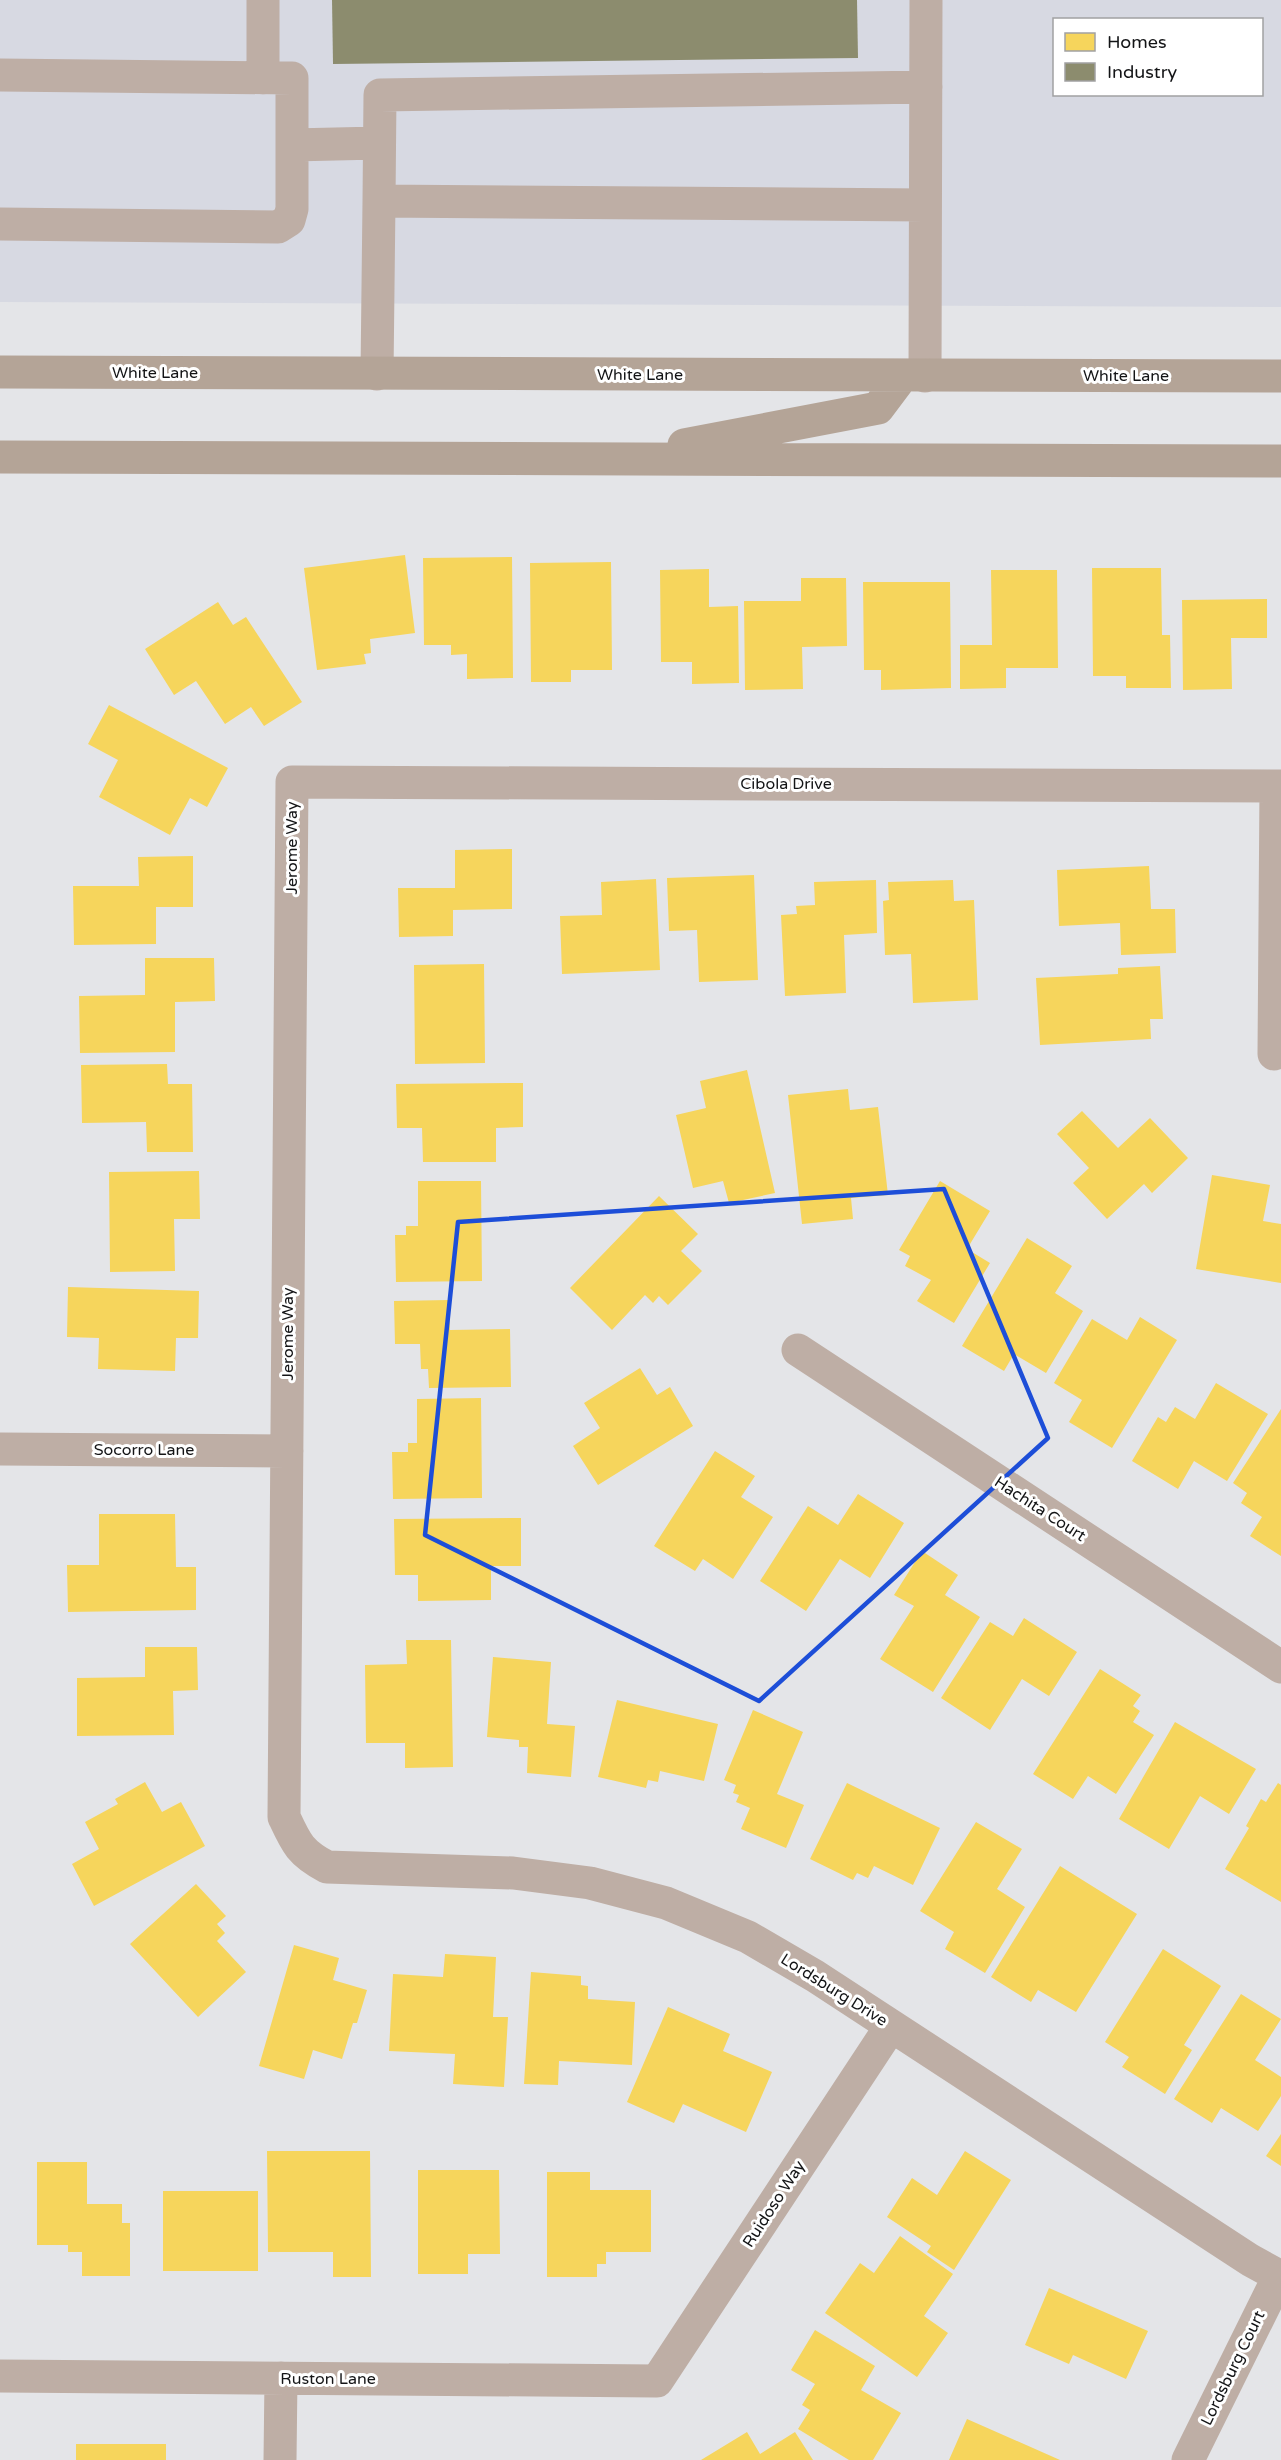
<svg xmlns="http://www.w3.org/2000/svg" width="1281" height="2460" viewBox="0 0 1281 2460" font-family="'Varela Round',sans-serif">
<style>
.built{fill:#d7d9e2;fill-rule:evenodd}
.homes{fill:#f6d55c}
.industry{fill:#8c8c6e}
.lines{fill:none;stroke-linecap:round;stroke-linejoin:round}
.minor{stroke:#beaea5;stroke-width:33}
.major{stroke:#b4a497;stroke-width:33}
.marked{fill:none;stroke:#1d4ed8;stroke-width:4.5;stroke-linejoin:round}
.labels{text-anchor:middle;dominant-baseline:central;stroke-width:6;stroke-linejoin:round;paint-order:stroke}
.street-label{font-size:16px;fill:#131416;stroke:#fff}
</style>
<rect width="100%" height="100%" fill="#e4e5e8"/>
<path class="built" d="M0,0H1281V307L0,302ZM1054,20H1262V94H1054Z"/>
<path class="homes" d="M405,555L415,633L370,639L371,653L364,654L366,664L317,670L304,568Z
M512,557L513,678L467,679V654L451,655V645H424L423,558Z
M611,562L612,670H571V682H531L530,563Z
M1092,568H1161L1162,635H1170L1171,688H1126V676H1093Z
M709,569V607L738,606L739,683L692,684V662H661L660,570Z
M991,570H1057L1058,668H1006V688L960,689V645H992Z
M801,578H846L847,646L802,647L803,689L745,690L744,601H801Z
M863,582H950L951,688L881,690V670H864Z
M1267,599V638H1231L1232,689L1183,690L1182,600Z
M218,602L233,625L246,617L302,702L264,726L251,707L225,724L196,681L174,695L145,649Z
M109,705L228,768L207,807L190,798L170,835L99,797L118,760L88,744Z
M512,849V909L453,910V936L399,937L398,888H455V850Z
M193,856V907H156V944L74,945L73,886H139L138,857Z
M1149,866L1151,909H1175L1176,953L1121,955L1120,923L1059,926L1057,870Z
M754,875L758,980L699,982L697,930L669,931L667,878Z
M656,879L660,970L562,974L560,916L602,915L601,882Z
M876,880L877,933L844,935L846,993L785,996L781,915L797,914L796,906L815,905L814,882Z
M953,880L954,901L974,900L978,1000L913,1003L911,954L885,955L883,901L889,900L888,882Z
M145,958H214L215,1001L175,1002V1052L80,1053L79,996L145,995Z
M484,964L485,1063L415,1064L414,965Z
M1160,966L1163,1019H1150L1151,1039L1040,1045L1036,978L1118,974V968Z
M167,1064L168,1084H192L193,1152H147L146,1122L82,1123L81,1065Z
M747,1070L775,1193L729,1203L723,1181L693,1188L676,1115L706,1108L700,1081Z
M523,1083V1127L496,1128V1162H423L422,1128H397L396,1084Z
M848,1089L850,1110L878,1107L888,1195L851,1198L853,1219L802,1224L788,1095Z
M1082,1111L1118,1148L1150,1118L1188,1158L1152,1193L1144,1184L1107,1219L1073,1183L1089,1168L1057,1134Z
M199,1171L200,1219H174L175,1271L110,1272L109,1172Z
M1212,1175L1270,1185L1263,1221L1281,1224V1283L1196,1269Z
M418,1181H481L482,1281L396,1282L395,1235H406V1226H418Z
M940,1181L990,1211L967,1249L990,1263L954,1323L917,1301L931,1280L905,1266L910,1256L899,1250Z
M659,1196L698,1234L681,1251L702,1271L668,1305L659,1296L653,1303L645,1295L612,1330L570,1288Z
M1027,1238L1072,1266L1055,1293L1083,1311L1046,1373L1014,1354L1004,1371L962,1346Z
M68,1287L199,1291L198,1338H176L175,1371L98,1369L99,1338L67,1337Z
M449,1300L450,1330L510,1329L511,1387L429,1388L428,1369H421L420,1344H395L394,1301Z
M1140,1317L1177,1340L1112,1448L1069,1422L1082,1400L1054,1383L1092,1319L1127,1340Z
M640,1368L657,1395L670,1387L693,1426L598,1485L573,1446L600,1428L584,1403Z
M1216,1383L1268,1414L1227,1481L1194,1461L1178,1489L1132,1461L1158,1417L1166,1422L1175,1407L1195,1419Z
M481,1398L482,1498L393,1499L392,1452H408V1443H417V1399Z
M1281,1409V1556L1250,1536L1262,1517L1241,1503L1247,1493L1233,1483Z
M715,1451L755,1476L741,1497L773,1517L733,1579L703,1559L695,1571L654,1546Z
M858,1494L904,1523L870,1578L840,1559L806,1611L760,1581L808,1506L838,1525Z
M99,1514H175L176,1567H196V1610L68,1612L67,1565H99Z
M521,1518V1566H491V1600L418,1601V1575H395L394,1519Z
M922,1551L958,1575L945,1595L980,1617L933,1692L880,1659L914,1606L894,1595Z
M1024,1618L1077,1652L1049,1696L1022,1679L990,1730L941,1698L990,1622L1013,1636Z
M406,1640H451L453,1767L405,1768V1743H366L365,1665L407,1664Z
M145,1647H197L198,1690L173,1691L174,1735L77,1736V1678L145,1677Z
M493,1657L551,1662L547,1724L575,1726L571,1777L527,1773L528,1747H519V1740L487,1737Z
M1100,1669L1141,1695L1133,1706L1140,1711L1133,1722L1154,1735L1116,1794L1088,1776L1073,1799L1033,1774Z
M617,1700L718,1724L704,1781L660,1771L658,1782L648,1780L646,1788L598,1777Z
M753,1710L803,1732L777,1794L804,1805L786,1848L741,1829L750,1808L736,1802L739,1795L733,1793L736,1785L724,1780Z
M1175,1722L1256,1769L1229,1814L1200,1796L1169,1849L1119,1819Z
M145,1782L162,1812L181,1802L205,1846L94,1906L72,1864L99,1849L85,1822L118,1804L115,1799Z
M847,1783L940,1828L913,1885L874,1866L868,1878L857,1873L853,1880L810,1859Z
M1278,1783L1281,1785V1902L1225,1869L1249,1828L1246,1826L1261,1799L1266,1802Z
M976,1822L1022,1849L997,1889L1025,1907L985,1973L945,1949L954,1932L920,1911Z
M1060,1866L1137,1914L1076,2012L1038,1990L1031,2002L991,1977Z
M196,1884L226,1916L217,1924L225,1933L217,1941L246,1972L198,2017L130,1944Z
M294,1945L339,1958L333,1980L367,1990L357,2023H353L342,2059L313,2050L304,2079L259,2066Z
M1163,1949L1221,1986L1184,2045L1192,2050L1165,2094L1122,2067L1129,2057L1105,2042Z
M445,1954L496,1957L493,2017H508L504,2087L453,2084L455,2054L389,2051L393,1974L443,1977Z
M531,1972L581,1976V1985L588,1986V1999L635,2002L632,2065L559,2061L558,2085L524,2084Z
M1241,1994L1281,2019L1255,2060L1281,2077V2096L1258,2131L1221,2108L1212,2123L1174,2099Z
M668,2007L730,2034L723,2051L772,2072L746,2132L683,2104L674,2123L627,2102Z
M1281,2134V2166L1266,2156Z
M267,2151H370L371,2277H333V2252H268Z
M965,2151L1011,2180L954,2270L927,2252L931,2246L887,2217L912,2178L937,2195Z
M37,2162H87V2204H122V2223H130V2276H82V2252H68V2245H37Z
M418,2170H499L500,2254H468V2274H418Z
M547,2172H590V2190H651V2252H606V2264H597V2277H547Z
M163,2191H258V2271H163Z
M900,2236L953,2274L924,2316L948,2333L917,2377L825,2313L860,2263L874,2273Z
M1049,2288L1148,2331L1126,2379L1073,2355L1069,2364L1025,2345Z
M815,2330L875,2366L861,2390L901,2413L873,2460H849L798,2429L810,2410L802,2405L815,2384L791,2370Z
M967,2419L1060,2460H949Z
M747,2432L760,2454L795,2432L813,2460H701Z
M76,2444H166V2460H76Z"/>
<path class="industry" d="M332,0H857L858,58L333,64Z"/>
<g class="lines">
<path class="minor" d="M0,75L292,78V209L289,220L278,227L0,224
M263,78V0
M292,145L379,143
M925,205L379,201L380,95L926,87
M377,374L379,201
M925,376L926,0
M1281,786L292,782L284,1817C296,1843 300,1853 327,1867L513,1873L590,1883L666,1903L748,1937L815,1976L1250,2260L1281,2277
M1274,1054L1276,786
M798,1350L1281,1667
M0,1449L287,1451
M0,2376L657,2381L891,2026
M280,2460L281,2378
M1188,2460L1279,2276"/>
<path class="major" d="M0,372L1281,376
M684,445L878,408L902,376
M0,457L1281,461"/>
</g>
<path class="marked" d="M944,1189L1048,1438L759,1701L425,1535L458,1222Z"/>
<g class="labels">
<g class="street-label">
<text x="155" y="373">White Lane</text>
<text x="640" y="375">White Lane</text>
<text x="1126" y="376">White Lane</text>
<text x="786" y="784">Cibola Drive</text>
<text transform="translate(292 848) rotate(-90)">Jerome Way</text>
<text transform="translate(288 1334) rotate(-90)">Jerome Way</text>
<text x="144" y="1450">Socorro Lane</text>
<text transform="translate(1040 1509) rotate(33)">Hachita Court</text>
<text transform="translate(834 1990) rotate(32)">Lordsburg Drive</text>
<text transform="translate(774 2204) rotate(-57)">Ruidoso Way</text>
<text transform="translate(1233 2368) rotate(-64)">Lordsburg Court</text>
<text x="328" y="2379">Ruston Lane</text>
</g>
</g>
<rect x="1053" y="18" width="210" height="78" fill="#ffffff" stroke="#a1a1a2" stroke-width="1.5"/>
<rect x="1065" y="33" width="30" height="18" fill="#f6d55c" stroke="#a1a1a2" stroke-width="1.5"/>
<text x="1107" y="48" font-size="18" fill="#131416">Homes</text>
<rect x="1065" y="63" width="30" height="18" fill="#8c8c6e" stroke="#a1a1a2" stroke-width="1.5"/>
<text x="1107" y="78" font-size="18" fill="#131416">Industry</text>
</svg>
